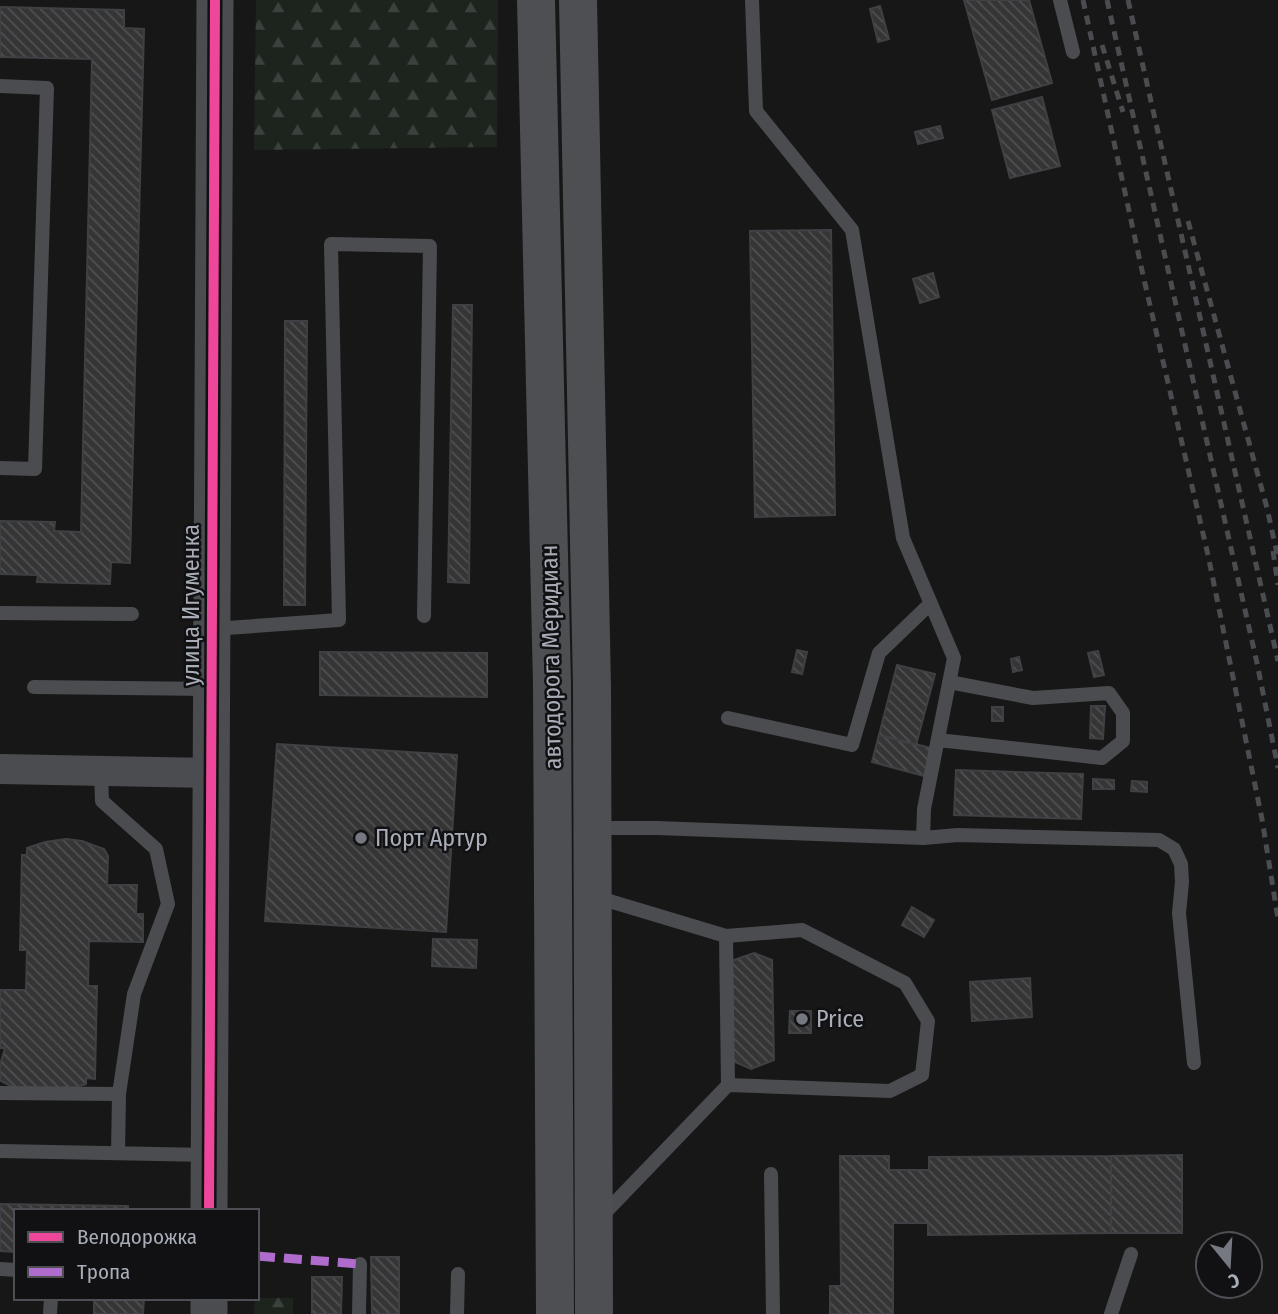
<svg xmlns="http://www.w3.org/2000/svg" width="1278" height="1314" viewBox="0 0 1278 1314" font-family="'Fira Sans Condensed',sans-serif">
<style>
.forest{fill:url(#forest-firs)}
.building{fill:url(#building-back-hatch);stroke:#3f4043;stroke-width:2}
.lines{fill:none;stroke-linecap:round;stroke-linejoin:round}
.service{stroke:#4b4c50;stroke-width:14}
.minor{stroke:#4b4c50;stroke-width:30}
.tertiary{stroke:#4b4c50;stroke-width:37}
.primary{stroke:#4d4f52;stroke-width:38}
.rail{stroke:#4b4c4f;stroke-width:5;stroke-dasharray:9 7;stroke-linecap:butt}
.quiet{stroke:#b06ccc;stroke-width:9;stroke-dasharray:18 9;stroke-linecap:butt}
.cycleway-casing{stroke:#111113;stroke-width:15}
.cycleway{stroke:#ed469a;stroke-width:10}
.poi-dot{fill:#757880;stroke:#111113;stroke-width:2.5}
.labels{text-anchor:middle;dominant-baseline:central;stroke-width:5;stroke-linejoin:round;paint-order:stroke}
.street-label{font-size:24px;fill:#a8adb8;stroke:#111113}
.poi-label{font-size:24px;fill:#a8adb8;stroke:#111113;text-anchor:start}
</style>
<defs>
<pattern id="forest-firs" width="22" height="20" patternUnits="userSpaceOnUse" patternTransform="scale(1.75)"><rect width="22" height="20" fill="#1d241e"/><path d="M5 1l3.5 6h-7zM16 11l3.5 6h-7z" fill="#3b413d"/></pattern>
<pattern id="building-back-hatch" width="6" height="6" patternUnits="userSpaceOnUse" patternTransform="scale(1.75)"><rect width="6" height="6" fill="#353536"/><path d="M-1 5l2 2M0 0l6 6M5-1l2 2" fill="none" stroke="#4f5051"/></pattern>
</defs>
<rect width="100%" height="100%" fill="#171717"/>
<path class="forest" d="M256,0H498L497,147L254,150Z
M255,1298H293V1314H254Z"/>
<path class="building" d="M964,0H1029L1052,83L992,100Z
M880,6L889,39L878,42L870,9Z
M0,7L124,10V28L144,29L130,563L111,562L110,584L37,582L38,575L0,574V521L55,522L54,531L81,532L92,59L0,57Z
M1042,97L1060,166L1010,178L992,110Z
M940,126L943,138L918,144L915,132Z
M831,230L835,515L755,517L750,231Z
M933,273L939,297L920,303L913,279Z
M453,305H472L469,583L448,582Z
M285,321H307L305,605H284Z
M797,650L807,652L802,674L792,672Z
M1098,651L1104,675L1094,677L1088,653Z
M320,652L487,653V697L320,695Z
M1019,657L1022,670L1013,672L1011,659Z
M897,665L935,674L916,745L879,735Z
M1091,706H1105L1103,739L1090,738Z
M992,707H1003V721H992Z
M879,735L931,748L924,776L872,762Z
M277,744L457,755L446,932L265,921Z
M956,770L1083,774L1081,819L954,815Z
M1093,779L1114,780V789H1093Z
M1132,781L1147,782V792L1131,791Z
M66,839L82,841L104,849L108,856L107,885H137L136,914H143V942L89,941L88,986H97L95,1079L86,1078V1084L70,1089H17L1,1081L0,1078V1065L5,1048H0V990H26L27,950H20L22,855H27V848L45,842Z
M912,907L934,920L924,937L902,925Z
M433,939L477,940L476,968L432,966Z
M754,953L772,960L774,1060L751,1069L733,1061L731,961Z
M1030,978L1032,1017L972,1021L970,982Z
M790,1011H811V1033H789Z
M1182,1155V1233H1111V1156Z
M840,1156H889V1170H929V1157L1111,1156V1233L928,1235V1223H893V1314H830V1286H841Z
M0,1204L128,1206V1211H16V1252L0,1251Z
M371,1257H399V1314H372Z
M312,1277H342L341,1314H312Z
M94,1298H144L143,1314H94Z"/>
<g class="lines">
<path class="service" d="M752,0L756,111L852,230L903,538L954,658L924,809L923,838
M1060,0L1073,52
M0,86L47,88L35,469L0,468
M0,613L132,614
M213,629L339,620L331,244L430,246L424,616
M34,687L211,689
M728,718L852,745L879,653L931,603
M938,740L1102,758L1123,741V713L1109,693L1033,698L949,682
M101,771L102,801L156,849L168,904L134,994L119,1094L118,1153
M594,828H657L923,838L958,835L1159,840L1174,849L1181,864L1182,882L1179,913L1194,1063
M596,897L726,936L728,1085L600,1218
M726,936L802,930L905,983L928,1021L922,1075L890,1091L728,1085
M0,1093L119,1094
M0,1151L209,1155
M771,1174L773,1314
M0,1269L16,1270
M50,1314L51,1298
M359,1314L360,1264
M457,1314L458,1274
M1111,1314L1131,1254"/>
<path class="minor" d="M0,769L211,773"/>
<path class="tertiary" d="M209,1211L215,0
M209,1314V1298"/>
<path class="primary" d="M536,0L552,684L555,1314
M578,0L592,687L594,1314"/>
<path class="rail" d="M1083,0L1143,275L1208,555L1262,819L1278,919
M1107,0L1257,663L1278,768
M1128,0L1278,661
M1102,45L1123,112
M1188,221L1267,508L1278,558
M1273,551L1278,585"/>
<path class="quiet" d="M257,1256L360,1264"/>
<defs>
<path id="cycleway" d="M209,1211L215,0"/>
</defs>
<use href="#cycleway" class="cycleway-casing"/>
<use href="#cycleway" class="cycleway"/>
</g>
<g class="poi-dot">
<circle cx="361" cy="838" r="7"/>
<circle cx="802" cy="1019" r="7"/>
</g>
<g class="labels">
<g class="street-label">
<text transform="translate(191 605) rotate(-90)">улица Игуменка</text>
<text transform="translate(551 657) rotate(-91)">автодорога Меридиан</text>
</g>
<g class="poi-label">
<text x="375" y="838">Порт Артур</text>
<text x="816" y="1019">Price</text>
</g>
</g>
<rect x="14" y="1209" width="245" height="91" fill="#111113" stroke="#4d4f55" stroke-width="2"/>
<rect x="28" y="1232" width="35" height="10" fill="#ed469a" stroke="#4d4f55" stroke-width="2"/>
<text x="77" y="1244" font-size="21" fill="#a8adb8">Велодорожка</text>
<rect x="28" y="1267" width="35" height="10" fill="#b06ccc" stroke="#4d4f55" stroke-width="2"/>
<text x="77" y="1279" font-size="21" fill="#a8adb8">Тропа</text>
<g transform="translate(1229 1265) rotate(162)"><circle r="33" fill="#111113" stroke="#4d4f55" stroke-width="2"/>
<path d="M0-5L12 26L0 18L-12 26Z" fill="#757880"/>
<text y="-10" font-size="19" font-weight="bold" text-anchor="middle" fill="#a8adb8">С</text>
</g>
</svg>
